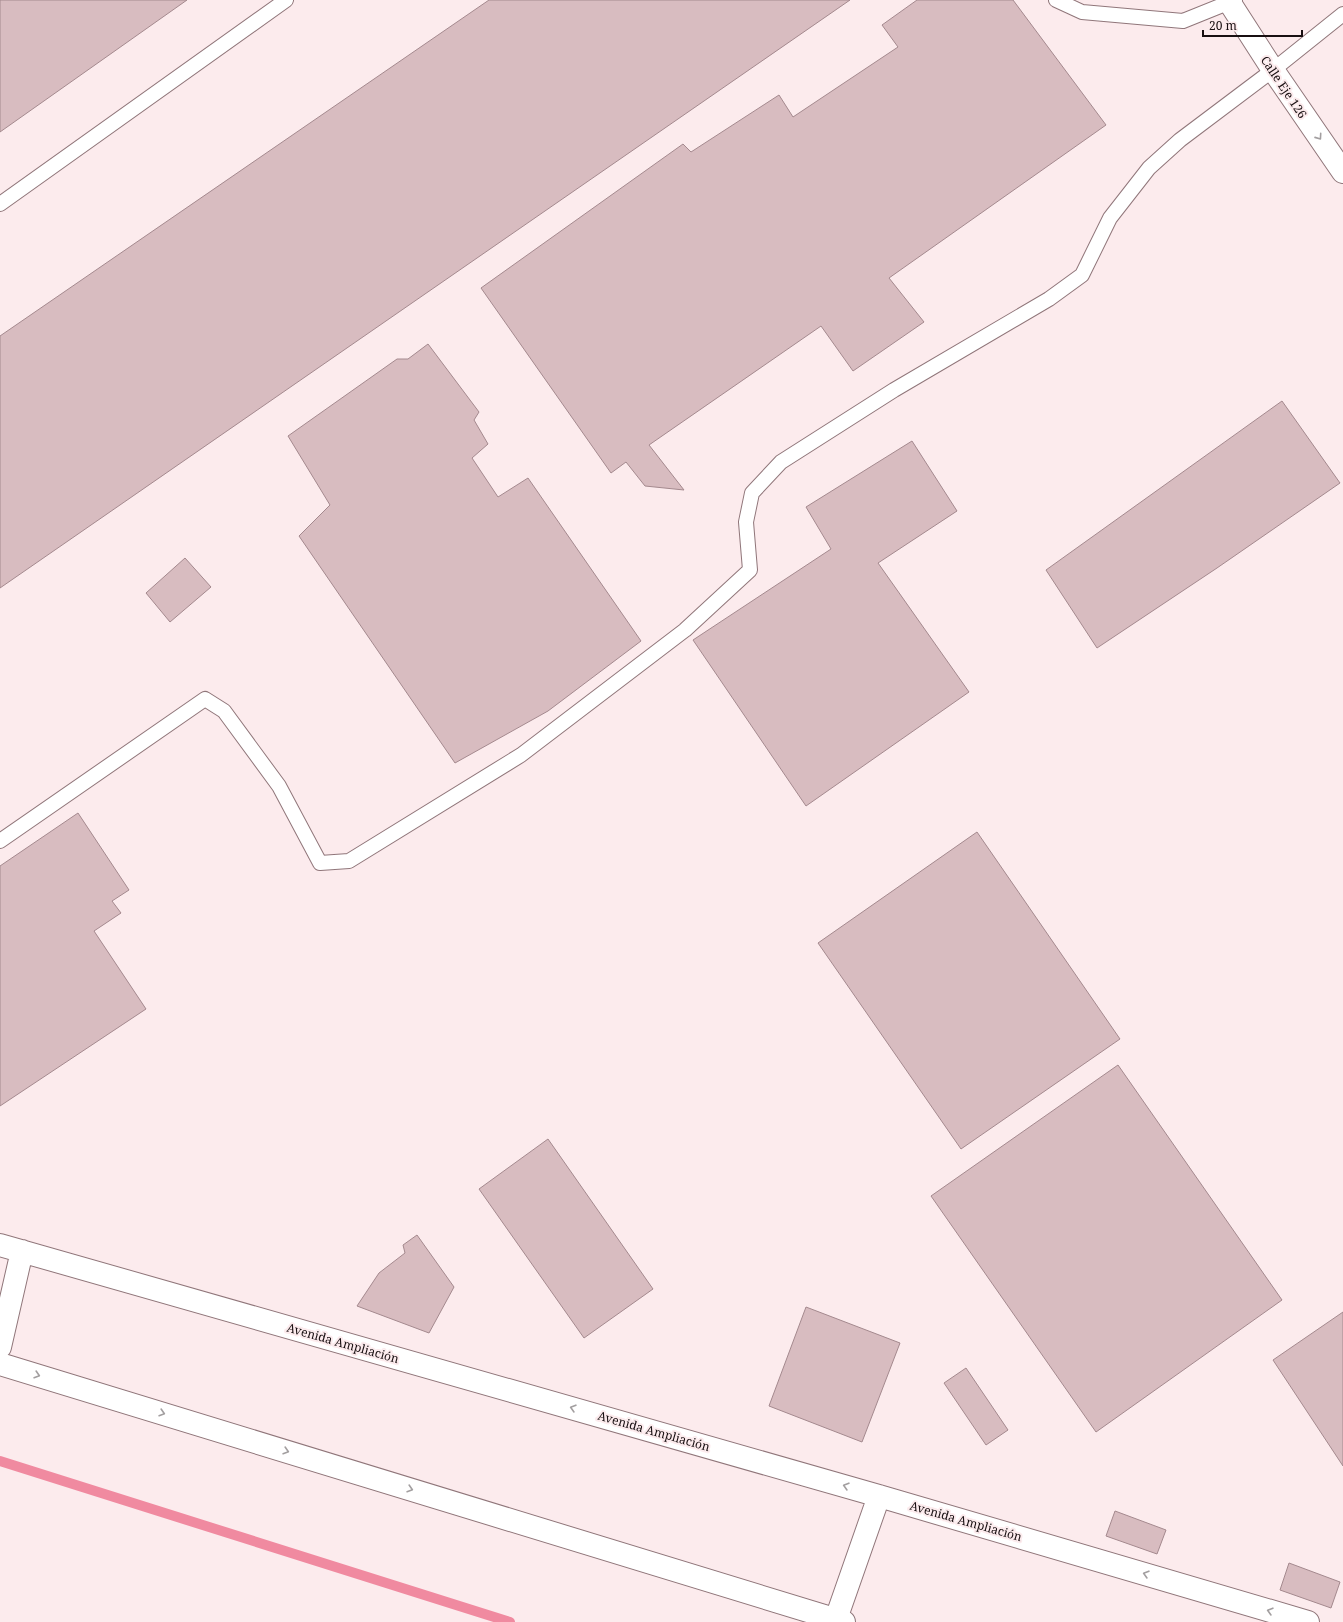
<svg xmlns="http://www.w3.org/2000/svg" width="1343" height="1622" viewBox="0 0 1343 1622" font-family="'Noto Serif',serif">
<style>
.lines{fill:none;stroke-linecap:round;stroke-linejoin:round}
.stream{stroke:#f08aa0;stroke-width:10}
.building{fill:#d8bcc0;stroke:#a4898e}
.service-casing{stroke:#90767a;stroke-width:16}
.minor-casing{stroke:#90767a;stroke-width:24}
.tertiary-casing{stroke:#90767a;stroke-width:24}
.service{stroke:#fff;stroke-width:14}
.minor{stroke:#fff;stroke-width:22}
.tertiary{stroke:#fff;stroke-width:22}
.oneway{stroke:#a39fa0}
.labels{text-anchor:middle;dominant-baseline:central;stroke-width:4;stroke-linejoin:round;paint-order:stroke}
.street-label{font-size:12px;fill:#180f11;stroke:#fcebed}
</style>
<rect width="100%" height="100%" fill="#fcebed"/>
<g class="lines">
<path class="stream" d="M0,1461L510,1622"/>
</g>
<path class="building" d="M0,0H187L0,132Z
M489,0H850L0,588V336Z
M917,0H1013L1106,125L889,278L924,322L853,371L821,326L649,445L684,490L645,486L626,462L611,473L481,288L683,144L691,152L779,95L793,117L898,47L882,25Z
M428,344L479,412L474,420L488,444L472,458L498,497L528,478L641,641L548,711L455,763L299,536L330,505L288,436L397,359H408Z
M1282,401L1340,483L1217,568L1097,648L1046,570Z
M912,441L957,511L878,563L969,692L806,806L693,640L831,549L806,507Z
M185,558L211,587L170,622L146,593Z
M78,813L129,890L112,901L121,913L94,931L146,1009L0,1106V866Z
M977,832L1120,1039L961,1149L818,943Z
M1118,1065L1282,1300L1096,1432L931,1196Z
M548,1139L653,1289L584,1338L479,1189Z
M417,1235L454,1287L429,1333L357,1306L379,1273L405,1253L403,1245Z
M806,1307L900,1343L862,1442L769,1406Z
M1343,1312V1466L1273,1360Z
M966,1368L1008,1430L986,1445L944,1383Z
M1115,1511L1166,1530L1157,1554L1106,1536Z
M1289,1563L1340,1582L1331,1608L1280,1590Z"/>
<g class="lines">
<defs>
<path id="service" d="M1056,0L1082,12L1183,21L1235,0
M0,204L286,0
M0,841L205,699L224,711L279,786L320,863L349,861L521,755L685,630L750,570L746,522L752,493L781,462L894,390L1049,299L1082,275L1110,218L1149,168L1180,140L1273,70L1343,14"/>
<path id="minor" d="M1228,0L1273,70L1343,172"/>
<path id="tertiary" d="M0,1245L879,1496L1308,1622
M0,1347L22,1251
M0,1364L844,1622
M836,1619L879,1496"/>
</defs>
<use href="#service" class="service-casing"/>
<use href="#minor" class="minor-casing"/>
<use href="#tertiary" class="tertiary-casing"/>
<use href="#service" class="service"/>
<use href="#minor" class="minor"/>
<use href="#tertiary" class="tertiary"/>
</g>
<defs><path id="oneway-chevron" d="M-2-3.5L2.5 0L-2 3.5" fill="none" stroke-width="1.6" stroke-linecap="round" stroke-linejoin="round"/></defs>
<g class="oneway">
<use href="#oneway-chevron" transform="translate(1319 137) rotate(55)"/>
<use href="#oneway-chevron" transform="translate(37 1375) rotate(17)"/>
<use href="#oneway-chevron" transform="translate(573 1408) rotate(-164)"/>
<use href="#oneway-chevron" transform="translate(162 1413) rotate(17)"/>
<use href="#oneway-chevron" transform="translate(286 1451) rotate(17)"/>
<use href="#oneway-chevron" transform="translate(846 1486) rotate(-164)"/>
<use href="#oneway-chevron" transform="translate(410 1489) rotate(17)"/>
<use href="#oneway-chevron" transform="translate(1146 1574) rotate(-164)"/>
<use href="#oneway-chevron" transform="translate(1270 1611) rotate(-164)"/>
</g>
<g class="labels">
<g class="street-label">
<text transform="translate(1284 87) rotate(56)">Calle Eje 126</text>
<text transform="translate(343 1343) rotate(16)">Avenida Ampliación</text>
<text transform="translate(654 1431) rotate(16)">Avenida Ampliación</text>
<text transform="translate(966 1521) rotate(16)">Avenida Ampliación</text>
</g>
</g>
<path d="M1203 30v6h99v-6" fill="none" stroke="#180f11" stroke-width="2"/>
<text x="1209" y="30" font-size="12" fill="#180f11" stroke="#fcebed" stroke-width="3" paint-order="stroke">20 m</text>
</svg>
